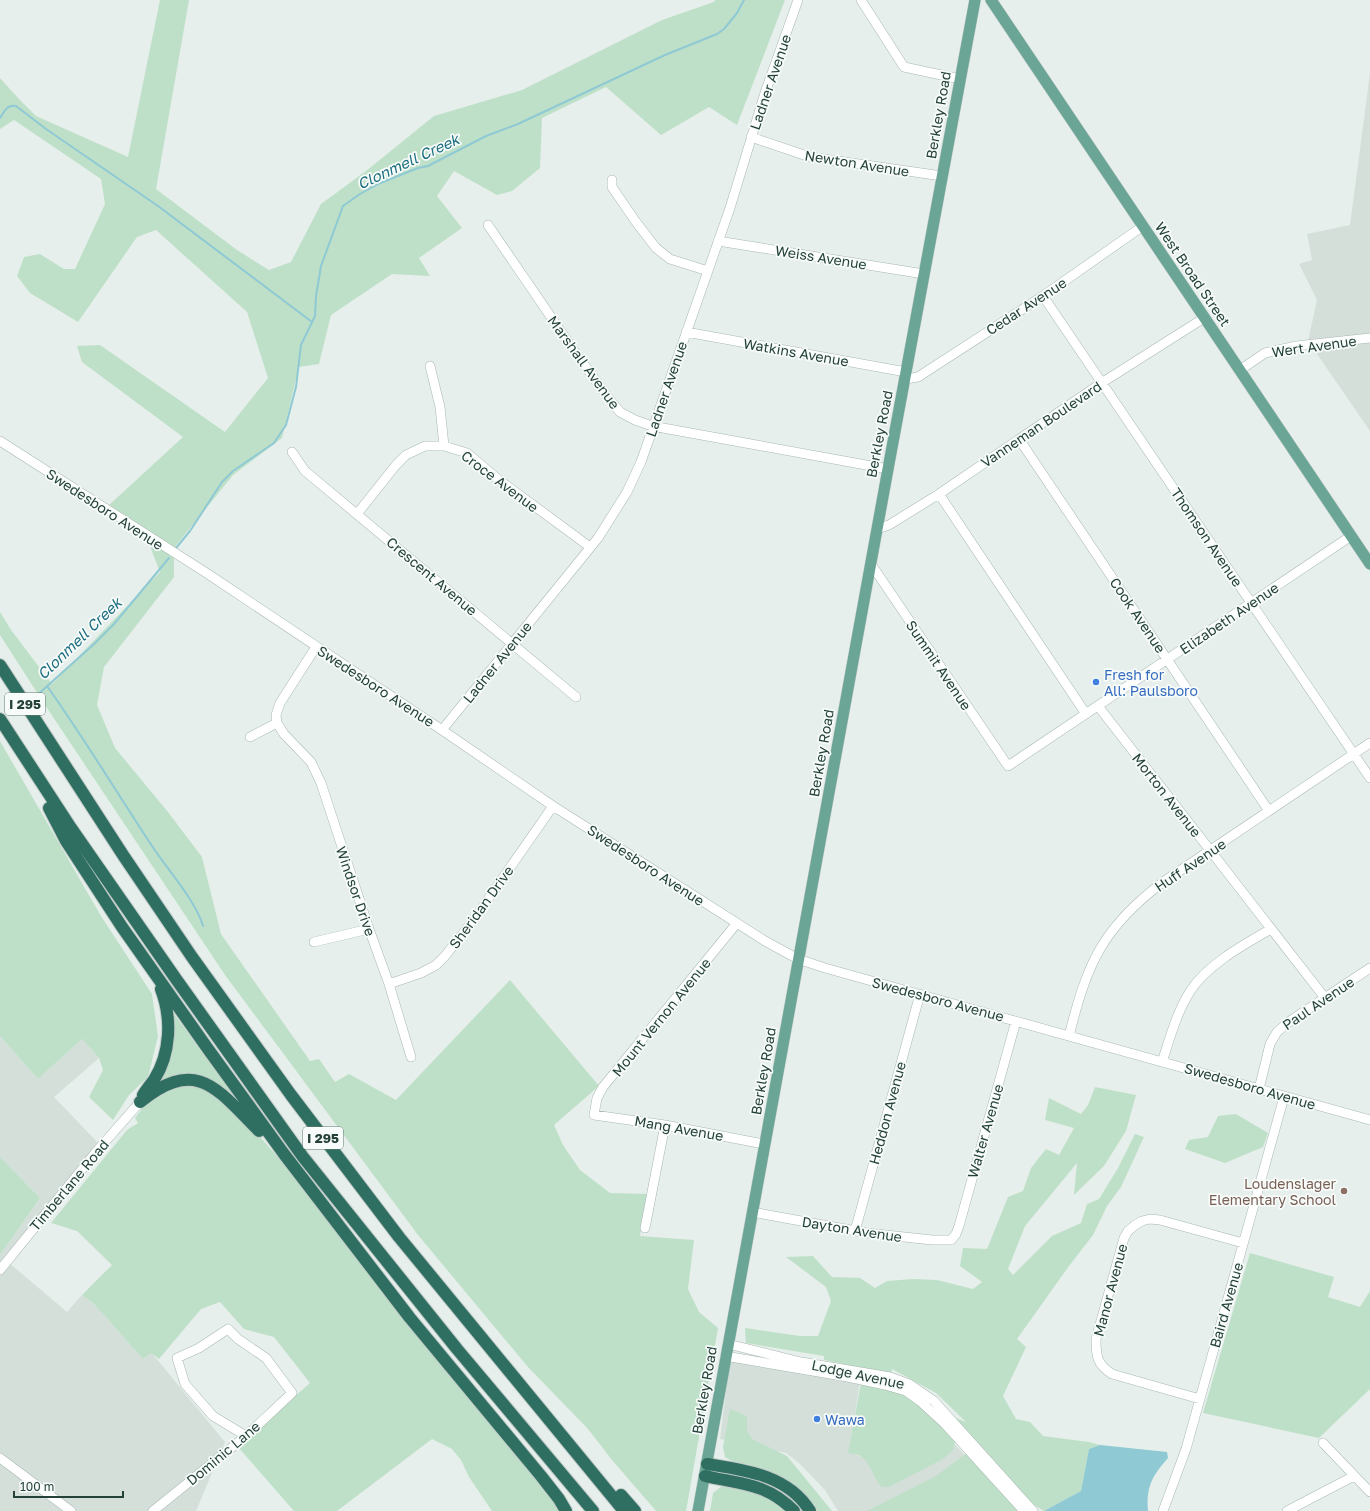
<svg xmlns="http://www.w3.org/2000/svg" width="1370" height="1511" viewBox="0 0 1370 1511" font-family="'Golos Text',sans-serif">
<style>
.built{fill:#d4dfda}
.green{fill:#bfe0c8}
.water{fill:#8ec9d4}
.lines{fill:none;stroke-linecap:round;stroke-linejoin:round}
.stream{stroke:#8ec9d4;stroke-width:2}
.minor-casing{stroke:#a8b8b2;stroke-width:10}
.major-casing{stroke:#c2cac8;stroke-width:12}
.highway-casing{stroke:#c2cac8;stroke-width:14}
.minor{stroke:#fff;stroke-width:9}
.major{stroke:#6aa596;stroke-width:11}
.highway{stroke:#2f6f62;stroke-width:12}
.shop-dot{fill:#3f7fe0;stroke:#f7fbf9;stroke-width:1.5}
.education-dot{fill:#8d6e63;stroke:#f7fbf9;stroke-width:1.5}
.labels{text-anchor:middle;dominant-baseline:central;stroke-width:3.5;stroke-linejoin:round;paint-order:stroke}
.shield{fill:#f7fbf9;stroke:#637a73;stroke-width:1}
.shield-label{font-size:13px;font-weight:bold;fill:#24423a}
.street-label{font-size:14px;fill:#24423a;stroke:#f7fbf9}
.shop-label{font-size:14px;fill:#366cbe;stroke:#f7fbf9;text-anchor:start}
.education-label{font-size:14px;fill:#785e54;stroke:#f7fbf9;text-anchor:end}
.water-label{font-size:15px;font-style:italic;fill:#1c6f80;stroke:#f7fbf9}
</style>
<rect width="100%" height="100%" fill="#e6efeb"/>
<path class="built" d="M1370,73V431L1308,341L1317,300L1299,264L1312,260L1307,234L1350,225Z
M0,1036L38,1079L82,1039L99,1058L54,1097L102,1147L8,1262L67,1312L82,1295L93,1303L143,1359L151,1352L225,1442L196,1511H0V1255L40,1198L0,1157Z
M730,1359L860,1382L849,1452L869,1460L952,1441L968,1459L874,1511H838L825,1490L799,1463L786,1453L720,1439Z"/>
<path class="green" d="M160,0H189L156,189L237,250L269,270L291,262L321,204L366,171L434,116L522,90L662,20L714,2L715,0H785L737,125L709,107L661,135L606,87L542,118L540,168L512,191L497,195L454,171L437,196L462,228L419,258L430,276L392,274L331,315L319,364L299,367L282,438L233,475L174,548V577L104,667L97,705L115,748L168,812L202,857L221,934L310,1061L319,1059L335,1082L349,1074L396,1100L510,980L599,1086L554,1125L563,1145L580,1170L610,1193L647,1194L640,1236L694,1240L688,1289L699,1312L718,1328L686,1511H656L612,1460L588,1429L528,1367L418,1235L225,975L45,705L0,635V612L11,630L52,684L160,572L143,528L108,506L183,437L82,362L77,346L100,345L225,432L268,378L247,312L156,230L137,237L78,322L30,293L17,276L24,257L40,254L64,269H75L105,204L101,179L14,120L0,129V78L18,98L36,116L128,157Z
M0,741L101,916L152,994L158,1036L148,1077L129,1095L113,1120L89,1097L103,1070L99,1058L82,1039L38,1079L0,1036Z
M174,1014L239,1101L192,1073L159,1080L171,1055Z
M198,1085L213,1091L247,1122L290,1171L548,1491L558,1511H492L469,1477L461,1460L452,1449L432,1439L337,1511H294L238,1447L310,1383L274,1337L244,1329L220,1302L201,1309L159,1359L151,1353L143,1359L93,1303L82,1295L112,1265L77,1231L51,1223L127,1130L138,1123L135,1118L150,1098L169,1086Z
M1095,1087L1136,1095L1126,1131L1104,1166L1074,1195L1077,1163L1025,1226L1008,1269L1013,1275L1052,1236L1081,1223L1087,1204L1099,1199L1118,1168L1135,1134L1144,1137L1121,1187L1107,1206L1093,1235L1069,1266L1017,1339L1026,1347L1003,1396L1016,1419L1030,1422L1043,1436L1089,1442L1100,1445L1089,1449L1081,1491L1044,1511L1034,1505L953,1417L966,1422L936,1393L892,1369L891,1374L824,1360V1356L746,1343L745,1328L800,1336H818L831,1301L826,1287L786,1257L813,1256L832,1277L860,1278L875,1288L887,1281L913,1279L937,1280L973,1289L982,1282L960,1266L963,1248L987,1249L1008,1197L1023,1191L1031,1168L1046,1149L1059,1155L1074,1128L1045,1120L1049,1098L1081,1114L1088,1105Z
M1236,1114L1268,1133L1263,1147L1225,1163L1185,1149L1189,1140L1208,1137L1218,1116Z
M0,1157L40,1198L0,1255Z
M1250,1253L1334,1277L1328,1297L1360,1307L1370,1291V1389L1319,1438L1203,1413Z
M861,1383L899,1392L919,1403L955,1441L953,1450L943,1459L889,1487H882C873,1479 871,1462 860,1456C857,1454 852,1454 848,1453Z
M730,1409L747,1416V1430L752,1439L787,1456L832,1511H818C808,1496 796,1483 779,1476C761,1468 742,1468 725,1457L723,1447Z
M967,1453L1019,1511H867L936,1476Z
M722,1486L739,1488L769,1496L789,1511H710L713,1493Z"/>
<path class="water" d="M1100,1445L1167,1452L1168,1458C1152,1476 1146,1487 1148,1511H1044L1081,1491L1089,1449Z"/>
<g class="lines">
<path class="stream" d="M0,118C4,112 7,104 16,106L46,129L158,206L312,322
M176,548L190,531L222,482L233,471L274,443L286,425L296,387L301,345L315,316L316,296L321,266L343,206L360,194L378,184L418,168L428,166L486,136L518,124L665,55L717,34L724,29L737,13L744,0
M47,686C84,738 117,793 152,846C167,869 196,901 203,926
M35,697L94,644L114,624L169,558"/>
<defs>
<path id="minor" d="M861,0L904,67L960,79
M751,137L810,157L942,176
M612,180V187L636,222L656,248L670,259L708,271
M488,225L577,355L610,400L620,412L635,420L652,426L888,469
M718,241L924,274
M1043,296L1370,778
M686,332L906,372
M430,366L440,407L444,446
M1240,370L1265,353L1296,346L1370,338
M905,379L918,377L1043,296L1143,226
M1019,439L1269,811
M0,441L208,574L442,730L553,806L649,867L765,941L798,959L825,968L1370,1120
M292,452L305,471L576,697
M939,494L1086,714
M357,514L396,465L406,455L425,446H444L467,453L499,480L590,547
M877,529L889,525L939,494L1103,382L1204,318
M871,564L1008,766L1351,536
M316,647L280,703L276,715L277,723L284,734L311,762L321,783L369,929L389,984L411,1057
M1098,706L1325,998
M442,730L598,538L627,492L641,462L730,208L765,93L798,0
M250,737L277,723
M737,923L603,1087L597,1098L594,1115L665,1125L764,1144
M314,942L369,929
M389,984L421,973L436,965L445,956L475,918L553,806
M1069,1036C1087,964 1102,928 1163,882L1370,743
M1162,1062C1170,1038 1177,1011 1191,990C1208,964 1245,944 1271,929
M1259,1089L1270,1044L1277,1032L1290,1021L1370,968
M752,1212L867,1233L932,1240H951L956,1234L959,1226L1016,1021
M645,1228L665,1125
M855,1231L920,994
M0,1270L96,1152L140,1102
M728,1344L801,1362L890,1377L909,1384L934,1401L1033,1511
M725,1356L848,1377L885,1385L906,1391L920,1401L945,1424L1024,1511
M1200,1399L1112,1374C1097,1364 1096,1357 1096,1339L1124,1238L1128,1231L1135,1225L1142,1221L1150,1219L1160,1220L1243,1243
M1323,1443L1370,1492
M0,1458L71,1511
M153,1511L246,1436L292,1393L266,1358L238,1339L228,1329L199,1348L177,1358L185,1384L213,1416L246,1436
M1163,1511L1186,1449L1284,1097
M1287,1511L1354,1476"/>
<path id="major" d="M991,0L1370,564
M698,1511L888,469L975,0"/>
<path id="highway" d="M0,665L123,855L192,957L291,1095L399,1237L624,1511
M0,719L71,828L176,979L303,1157L457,1349L593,1511
M49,808L66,841L122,927L208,1049L284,1154L410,1318L541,1476L559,1499L566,1511
M143,1095C146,1090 150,1085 154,1080C171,1053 172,1018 161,989
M140,1102C197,1056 217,1089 259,1131
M707,1464C745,1470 788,1475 810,1511
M705,1476C740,1484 767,1483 794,1511
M621,1495L635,1511"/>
</defs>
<use href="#minor" class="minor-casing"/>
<use href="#major" class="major-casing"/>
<use href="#highway" class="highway-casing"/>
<use href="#minor" class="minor"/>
<use href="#major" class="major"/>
<use href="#highway" class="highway"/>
</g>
<g class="shop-dot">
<circle cx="1096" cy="682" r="4"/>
<circle cx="817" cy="1419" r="4"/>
</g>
<circle class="education-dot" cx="1344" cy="1191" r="4"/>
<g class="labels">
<g class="shield">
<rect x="5" y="693" width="40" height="22" rx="3"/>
<rect x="303" y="1127" width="40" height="22" rx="3"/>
</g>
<g class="shield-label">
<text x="25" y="704">I 295</text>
<text x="323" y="1138">I 295</text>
</g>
<g class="street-label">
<text transform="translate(770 82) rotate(-71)">Ladner Avenue</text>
<text transform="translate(938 115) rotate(-80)">Berkley Road</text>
<text transform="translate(857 163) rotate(9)">Newton Avenue</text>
<text transform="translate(821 257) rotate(9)">Weiss Avenue</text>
<text transform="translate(1193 274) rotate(56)">West Broad Street</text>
<text transform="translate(1026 306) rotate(-33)">Cedar Avenue</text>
<text transform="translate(1314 346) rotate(-8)">Wert Avenue</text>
<text transform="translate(796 352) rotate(10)">Watkins Avenue</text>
<text transform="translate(584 362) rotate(54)">Marshall Avenue</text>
<text transform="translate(666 389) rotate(-71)">Ladner Avenue</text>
<text transform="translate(1041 424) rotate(-34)">Vanneman Boulevard</text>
<text transform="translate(879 434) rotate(-79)">Berkley Road</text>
<text transform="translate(500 481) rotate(37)">Croce Avenue</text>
<text transform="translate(105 509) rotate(33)">Swedesboro Avenue</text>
<text transform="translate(1207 537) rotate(56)">Thomson Avenue</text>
<text transform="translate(432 576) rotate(40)">Crescent Avenue</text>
<text transform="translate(1138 615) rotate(56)">Cook Avenue</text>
<text transform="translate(1229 618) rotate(-34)">Elizabeth Avenue</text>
<text transform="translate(497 662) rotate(-51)">Ladner Avenue</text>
<text transform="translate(939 665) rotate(56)">Summit Avenue</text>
<text transform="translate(376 686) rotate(33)">Swedesboro Avenue</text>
<text transform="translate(821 753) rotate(-80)">Berkley Road</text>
<text transform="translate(1167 795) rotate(52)">Morton Avenue</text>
<text transform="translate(646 865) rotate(33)">Swedesboro Avenue</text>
<text transform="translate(1190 865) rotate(-34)">Huff Avenue</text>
<text transform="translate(356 891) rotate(71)">Windsor Drive</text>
<text transform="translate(481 907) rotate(-54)">Sheridan Drive</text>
<text transform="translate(938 999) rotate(15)">Swedesboro Avenue</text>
<text transform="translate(1318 1003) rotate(-34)">Paul Avenue</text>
<text transform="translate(661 1017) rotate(-51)">Mount Vernon Avenue</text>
<text transform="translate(763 1071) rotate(-80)">Berkley Road</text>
<text transform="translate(1250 1086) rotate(16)">Swedesboro Avenue</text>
<text transform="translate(887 1113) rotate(-75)">Heddon Avenue</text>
<text transform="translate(679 1128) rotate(10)">Mang Avenue</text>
<text transform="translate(985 1131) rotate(-74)">Walter Avenue</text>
<text transform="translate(69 1185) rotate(-50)">Timberlane Road</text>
<text transform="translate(852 1229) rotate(9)">Dayton Avenue</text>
<text transform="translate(1110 1290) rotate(-75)">Manor Avenue</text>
<text transform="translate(1226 1305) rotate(-74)">Baird Avenue</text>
<text transform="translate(858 1374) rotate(12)">Lodge Avenue</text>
<text transform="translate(704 1390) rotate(-80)">Berkley Road</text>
<text transform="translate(223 1453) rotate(-40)">Dominic Lane</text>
</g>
<g class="shop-label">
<text x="1104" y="674">Fresh for<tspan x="1104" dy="16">All: Paulsboro</tspan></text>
<text x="825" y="1419">Wawa</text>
</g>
<g class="education-label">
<text x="1336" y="1183">Loudenslager<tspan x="1336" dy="16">Elementary School</tspan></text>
</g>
<g class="water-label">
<text transform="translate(408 161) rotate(-25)">Clonmell Creek</text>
<text transform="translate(79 638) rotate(-44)">Clonmell Creek</text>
</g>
</g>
<path d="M14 1491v6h109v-6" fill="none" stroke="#24423a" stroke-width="2"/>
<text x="20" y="1491" font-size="12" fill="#24423a" stroke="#f7fbf9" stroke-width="3" paint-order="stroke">100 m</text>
</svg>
